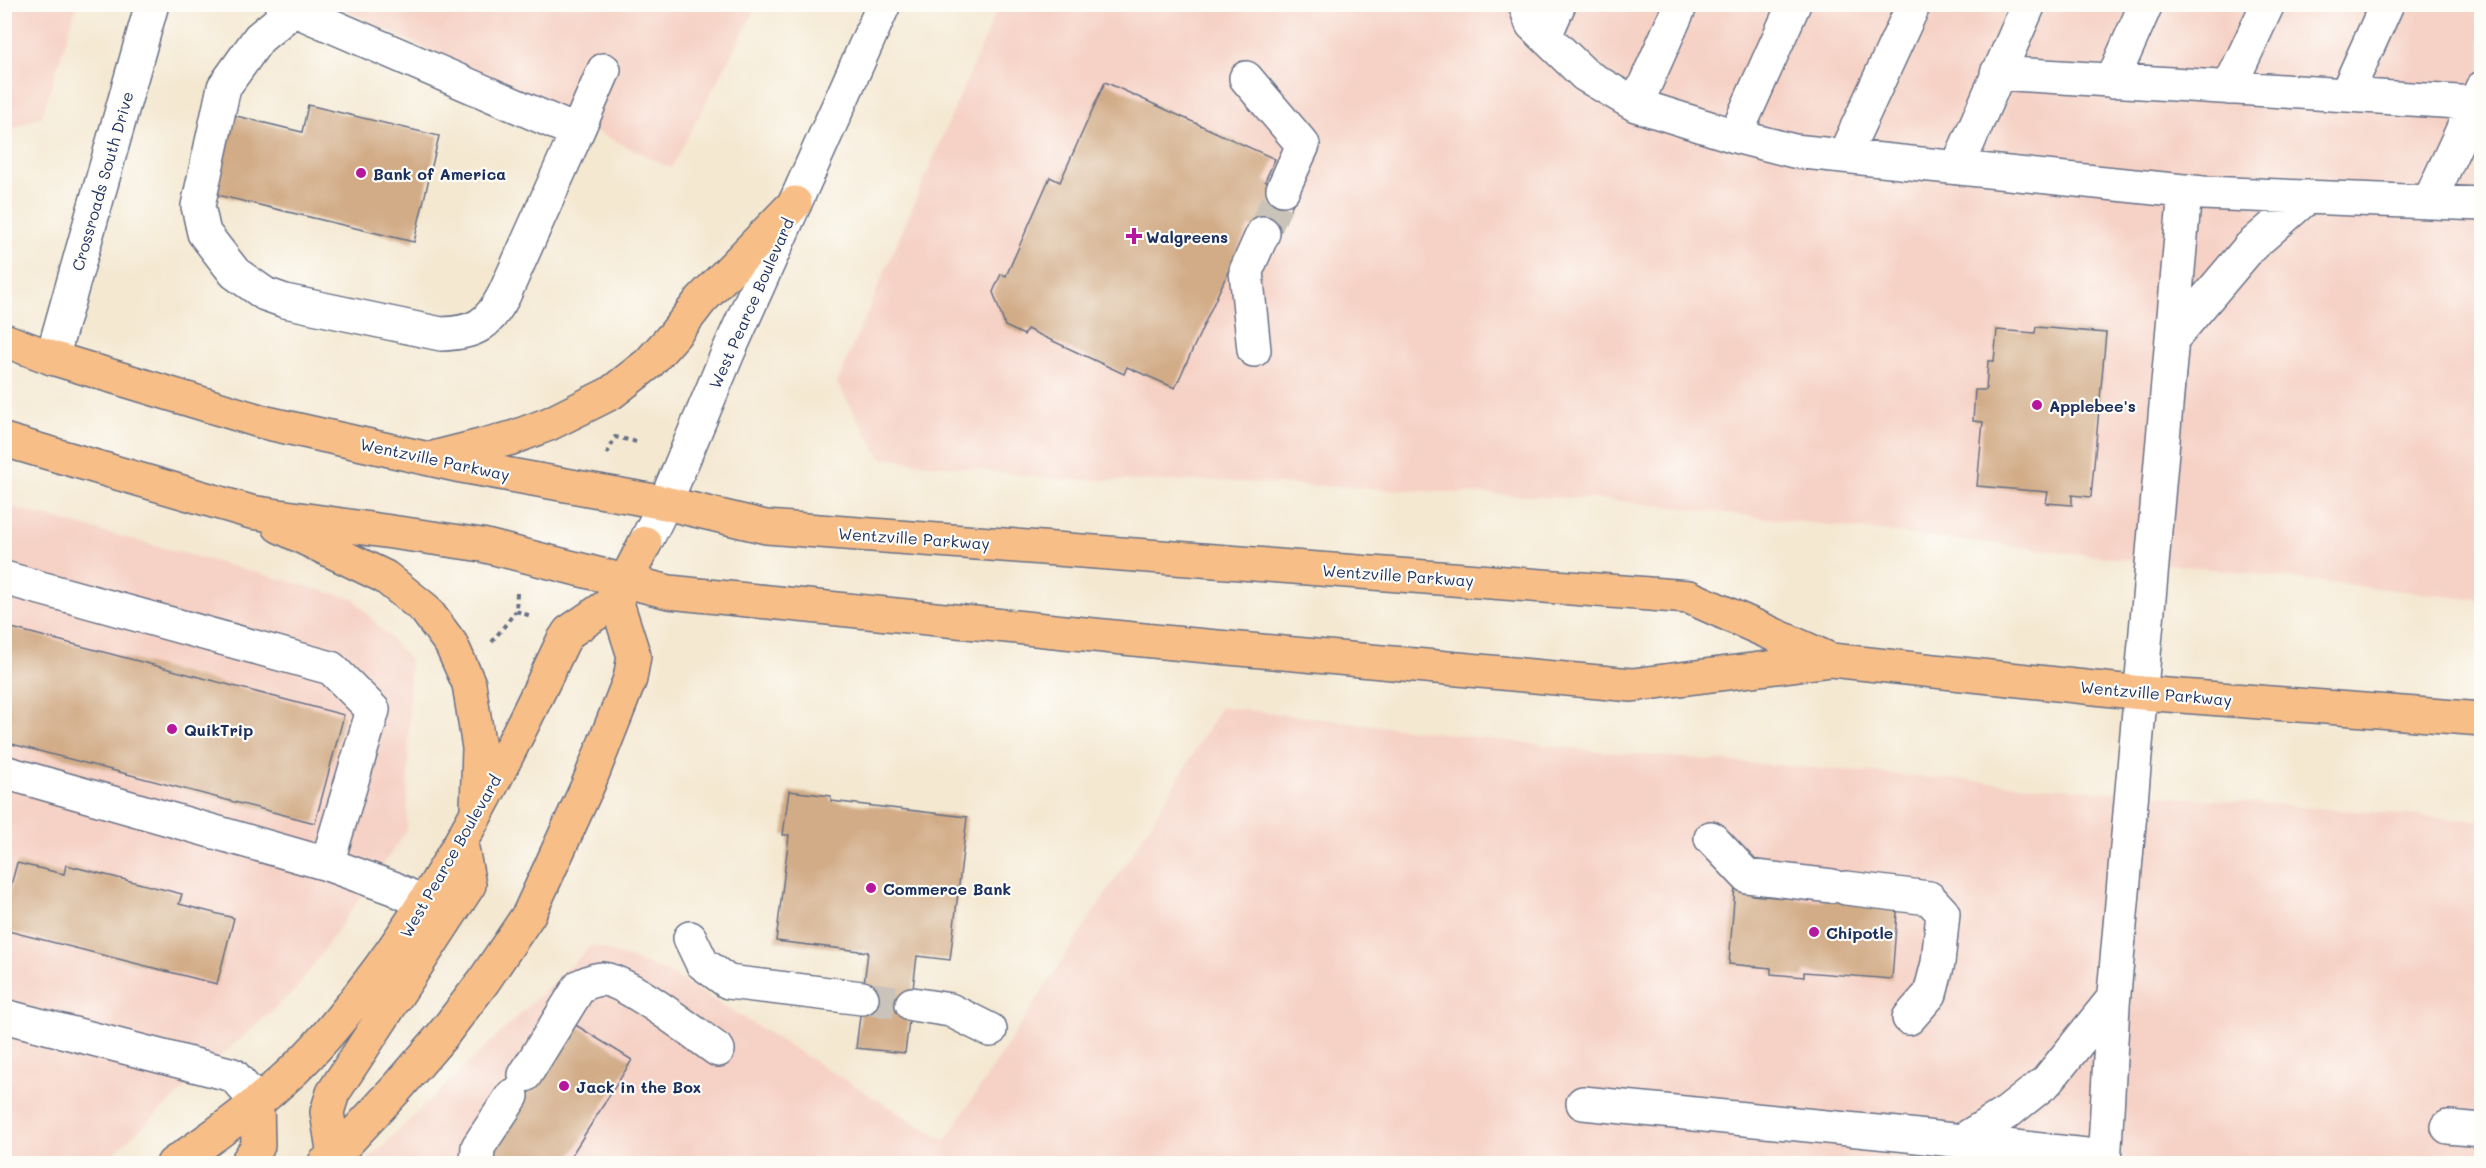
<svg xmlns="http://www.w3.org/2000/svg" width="2486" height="1168" viewBox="0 0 2486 1168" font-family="Mali,sans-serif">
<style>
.built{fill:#f6d1c5}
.building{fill:#d2ac87}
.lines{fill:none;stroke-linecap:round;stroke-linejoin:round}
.minor-tunnel{stroke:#c9c3ba;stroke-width:33;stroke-dasharray:33 16;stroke-linecap:butt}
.minor-casing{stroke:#677086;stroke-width:36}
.major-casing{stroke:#677086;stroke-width:36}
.path{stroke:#677086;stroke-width:4;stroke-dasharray:4.5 4.5;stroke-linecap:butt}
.minor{stroke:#fff;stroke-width:33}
.major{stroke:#f7be88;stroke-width:33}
.poi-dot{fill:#b5179e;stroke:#fdfcf7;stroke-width:2}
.labels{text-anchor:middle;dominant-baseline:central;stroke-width:4.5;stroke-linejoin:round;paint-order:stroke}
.poi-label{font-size:16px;font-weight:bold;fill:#1b2f5e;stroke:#fdfcf7;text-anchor:start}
.street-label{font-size:16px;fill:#1b2f5e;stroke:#fdfcf7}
</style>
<rect width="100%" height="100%" fill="#fdfcf7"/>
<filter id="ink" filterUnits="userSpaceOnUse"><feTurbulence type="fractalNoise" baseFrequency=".0167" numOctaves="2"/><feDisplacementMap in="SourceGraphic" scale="12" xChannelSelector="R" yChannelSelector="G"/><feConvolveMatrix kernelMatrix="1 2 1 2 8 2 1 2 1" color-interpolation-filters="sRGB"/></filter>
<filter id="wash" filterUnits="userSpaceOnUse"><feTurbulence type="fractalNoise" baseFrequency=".008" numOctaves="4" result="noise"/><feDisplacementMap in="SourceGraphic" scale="24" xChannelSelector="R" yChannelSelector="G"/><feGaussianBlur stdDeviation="1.35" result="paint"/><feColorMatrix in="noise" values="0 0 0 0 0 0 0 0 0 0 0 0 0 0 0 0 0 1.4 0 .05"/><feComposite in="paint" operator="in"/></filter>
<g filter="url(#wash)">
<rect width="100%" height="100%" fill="#f4e8d1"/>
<path class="built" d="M4,5H77L42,116L5,132Z
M335,5H758L671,168Z
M999,5H2481V600L1610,500L1216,481L1060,480L881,458L837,383Z
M4,505L354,599L410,660L407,830L298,987L108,1158L91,1163H5Z
M1221,707L1595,751L2481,821V1163L364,1164L592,945L668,972L945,1141L1151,824Z"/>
<g id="blocks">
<path class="building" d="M1105,82L1275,159L1265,181L1297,195L1276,239L1249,226L1175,388L1127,367L1124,374L1027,329L1024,335L1005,326L993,292L1001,274L1006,276L1050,177L1060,182Z
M308,105L439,136L414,242L213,194L232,115L302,132Z
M2036,327L2106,333L2091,497L2072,495V505L2046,503L2048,492L1977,486L1983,422L1973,421L1975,390H1986L1988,361H1994L1997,330L2035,333Z
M4,626L344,715L315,823L4,742Z
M789,791L831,796V801L967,817L950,960L917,956L905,1053L856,1048L868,952L776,941L789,835H783Z
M17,863L64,874L66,865L182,894L179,904L234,918L217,984L4,930V911Z
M1735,887L1753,888L1752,895L1810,900L1898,899L1892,979L1804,972V977L1771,974V968L1729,964Z
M566,1019L632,1060L566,1164H497L481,1154Z"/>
</g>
</g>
<g filter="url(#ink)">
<use href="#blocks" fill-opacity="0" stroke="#677086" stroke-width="1.5"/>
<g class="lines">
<path class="minor-tunnel" d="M1263,233L1283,189
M862,998L912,1004"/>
<defs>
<path id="minor" d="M281,4L577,132L604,70
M1525,4L1532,24L1585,75L1636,105L1735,136L1794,151L2203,193L2482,204
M293,10L259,38L224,87L198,206L204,233L235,273L265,294L285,301L441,334C476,333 488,325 504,295L577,132
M1545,36L1559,4
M1997,73L2474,103
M1246,78L1303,145L1283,189
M2112,81L2146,4
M2229,88L2268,4
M2346,95L2387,4
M1636,105L1681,4
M1735,136L1794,4
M1844,156L1914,4
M1957,168L2029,4
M2429,202L2482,88
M2173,338L2250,247L2307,197
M1254,350L1246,271L1263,233
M52,358L152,4
M645,543L665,503L727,355L884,4
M4,578L331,668L373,710L327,864L393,888L424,903
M4,772L327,864
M1711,838L1747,876L1832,886
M1846,888L1929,898L1943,913L1938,963L1930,994L1909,1018
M690,938L702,963L728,982L862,998
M912,1004L950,1010L990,1030
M4,1016L233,1075L257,1102
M525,1075L580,986C587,983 594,979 602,979C627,980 695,1034 718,1050
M1583,1103L1908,1135L2104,1157
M2448,1127L2482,1130
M1961,1141L2008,1112L2047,1081L2113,999
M477,1164L478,1147L512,1096
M2104,1164L2113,1005L2185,191"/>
<path id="major" d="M4,340L52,358L263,422L456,465L665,503L766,527L1689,597L1831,660
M4,440L251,512L482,545L669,592L1163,642L1632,685L1831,660L2142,693L2482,719
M437,457L512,438L549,424L611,393L648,364L674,335L701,300L795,203
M279,526L385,577L425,609L451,644L469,684L479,748L477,808
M334,1156L327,1112L333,1093L469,885L461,843
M173,1164C212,1138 248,1112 282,1081C314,1053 341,1019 367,985C447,880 506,761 563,641L569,632L616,600L645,543
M246,1164L258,1146L257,1102
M324,1164L334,1156L398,1087L441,1037L483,982L529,914L588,785L630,679L634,656L616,600"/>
</defs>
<use href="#minor" class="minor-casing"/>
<use href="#major" class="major-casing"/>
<path class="path" d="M607,454L615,437L637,442
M517,593L516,611L531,616
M492,642L516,611"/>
<use href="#minor" class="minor"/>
<use href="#major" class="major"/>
</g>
</g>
<g class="poi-dot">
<circle cx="361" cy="173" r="6"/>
<path d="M1131 227h6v6h6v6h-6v6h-6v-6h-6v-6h6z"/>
<circle cx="2037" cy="405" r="6"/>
<circle cx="172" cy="729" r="6"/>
<circle cx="871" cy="888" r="6"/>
<circle cx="1814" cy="932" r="6"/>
<circle cx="564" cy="1086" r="6"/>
</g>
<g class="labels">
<g class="poi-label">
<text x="373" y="173">Bank of America</text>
<text x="1146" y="236">Walgreens</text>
<text x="2049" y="405">Applebee's</text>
<text x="184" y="729">QuikTrip</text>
<text x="883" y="888">Commerce Bank</text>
<text x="1826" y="932">Chipotle</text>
<text x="576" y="1086">Jack in the Box</text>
</g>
<g class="street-label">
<text transform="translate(102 181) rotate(-74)">Crossroads South Drive</text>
<text transform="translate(751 303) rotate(-66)">West Pearce Boulevard</text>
<text transform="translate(435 459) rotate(12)">Wentzville Parkway</text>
<text transform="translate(914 538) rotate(4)">Wentzville Parkway</text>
<text transform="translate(1398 575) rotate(4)">Wentzville Parkway</text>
<text transform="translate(2156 693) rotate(5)">Wentzville Parkway</text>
<text transform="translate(450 856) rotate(-60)">West Pearce Boulevard</text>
</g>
</g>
<rect width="2486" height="1168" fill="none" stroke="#fdfcf7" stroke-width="24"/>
</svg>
